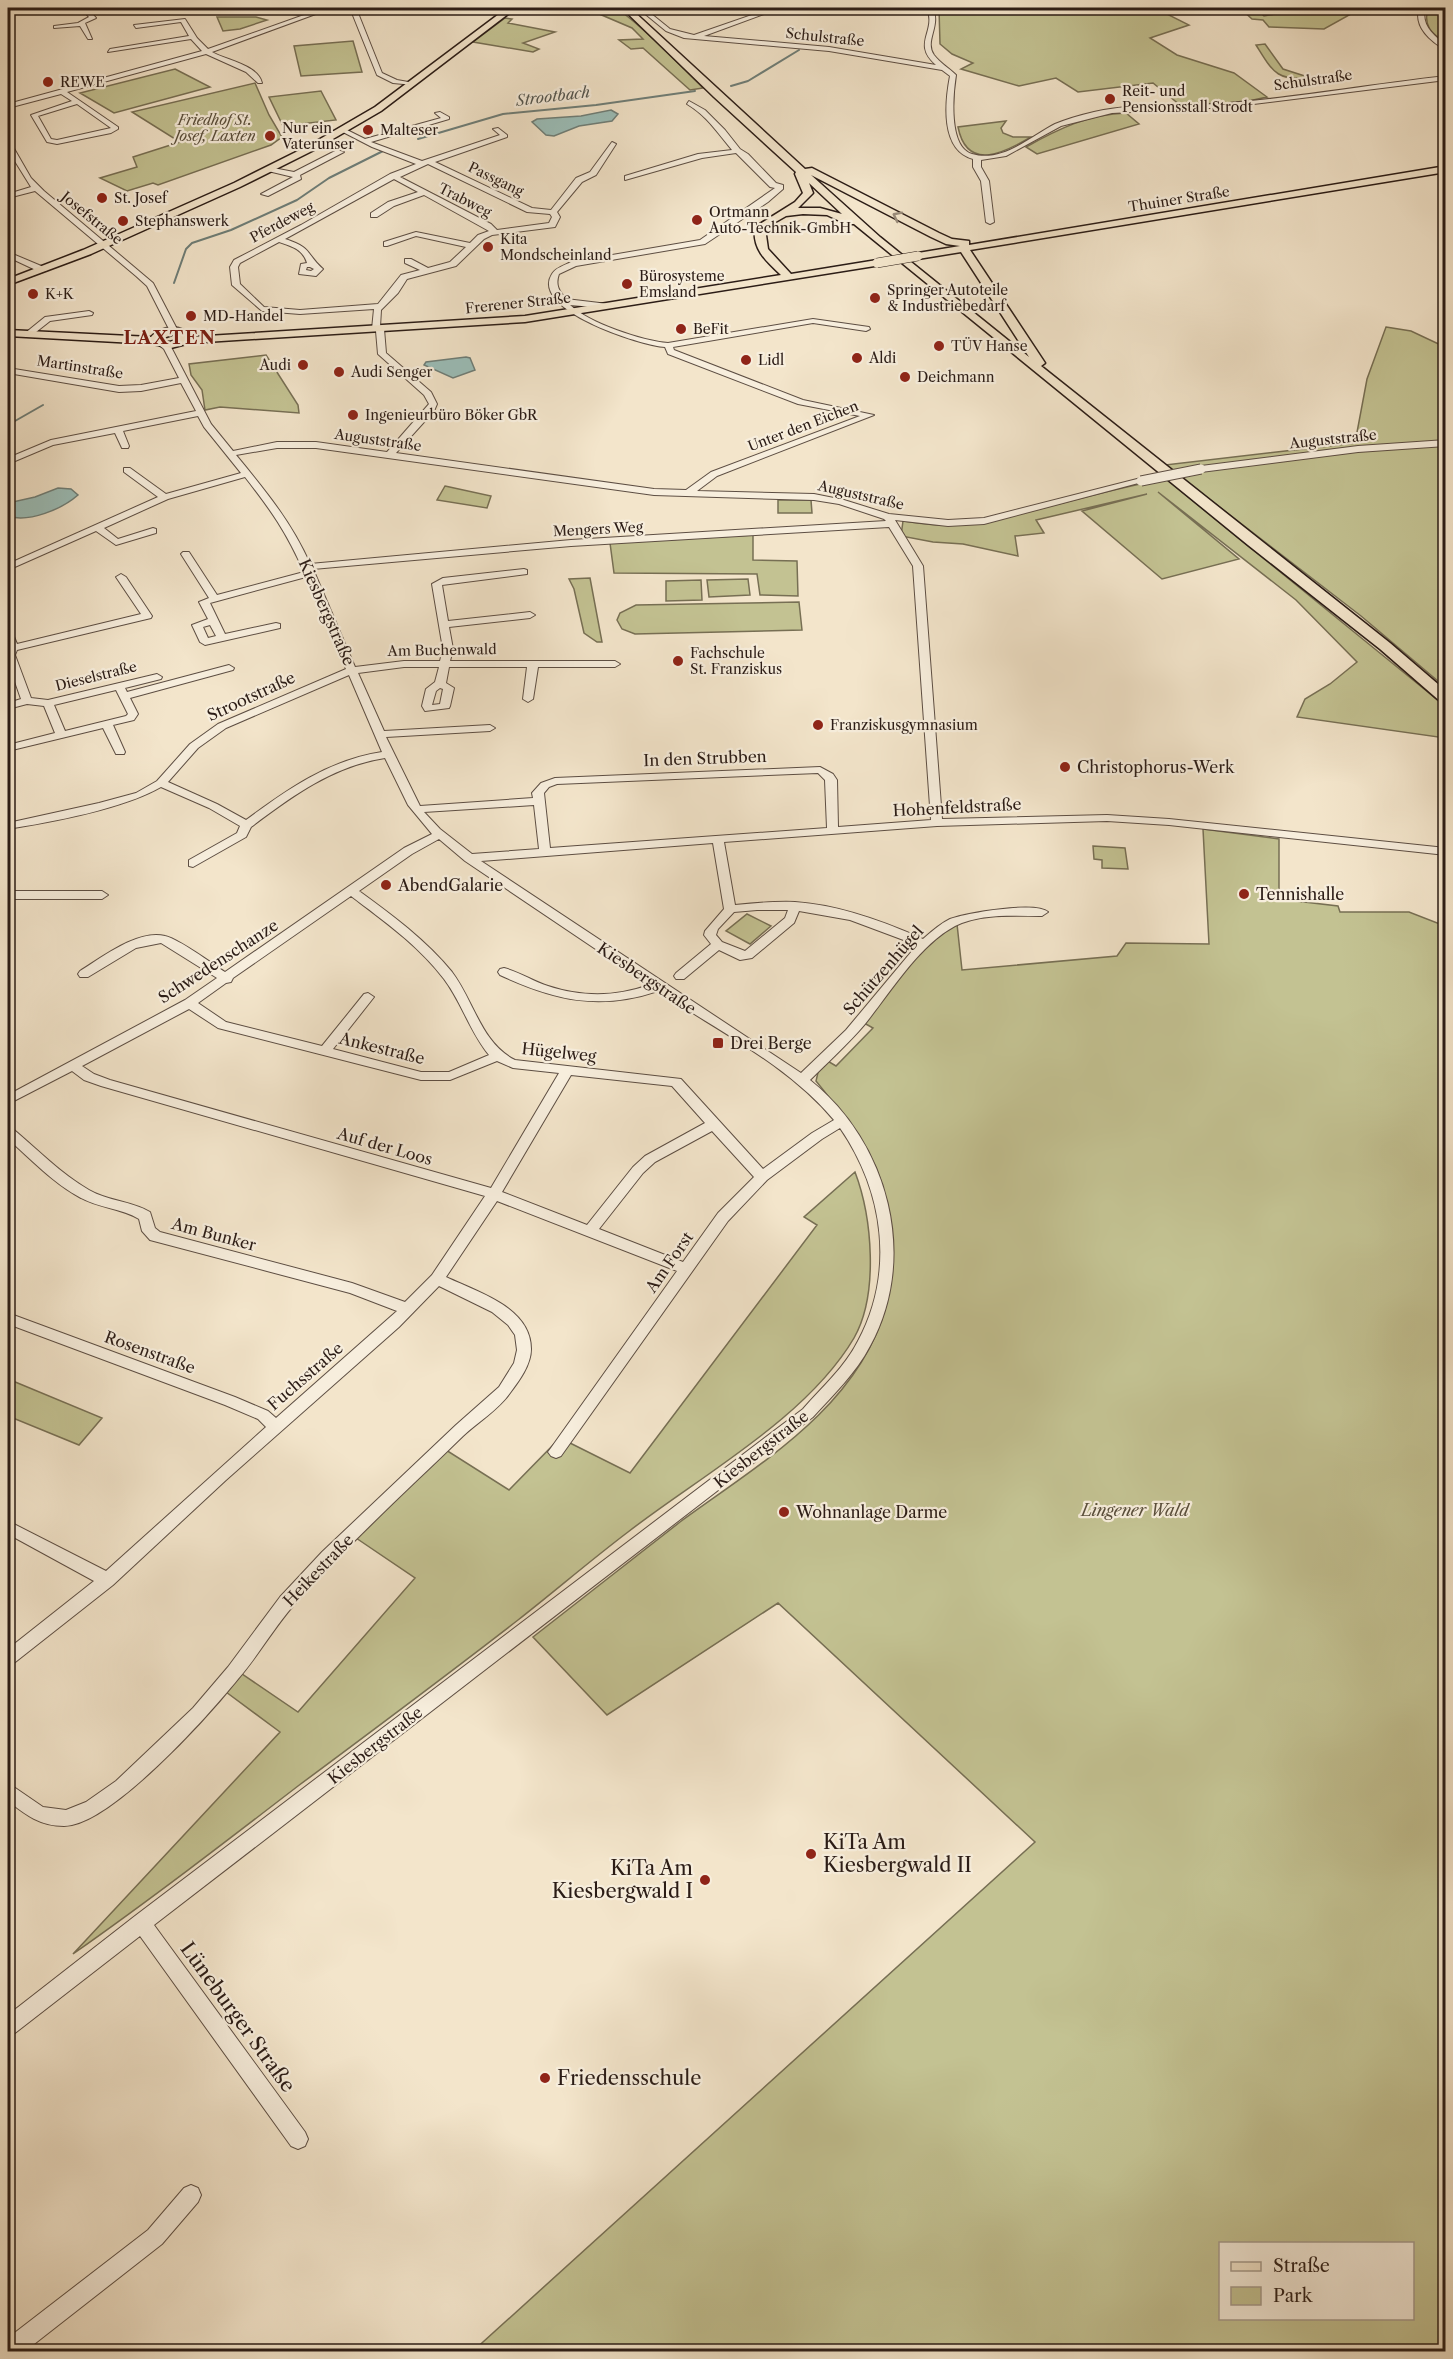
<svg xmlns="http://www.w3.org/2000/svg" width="1453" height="2359" viewBox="0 0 1453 2359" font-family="'Libre Caslon Text',serif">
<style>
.green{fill:#c3c292;stroke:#776f54;stroke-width:1.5;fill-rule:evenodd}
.water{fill:#9bbfba;stroke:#6e7e78;stroke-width:1.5}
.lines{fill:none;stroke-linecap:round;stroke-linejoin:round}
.stream{stroke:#6e7e78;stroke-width:2}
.minor-casing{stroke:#5d4e43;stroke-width:2}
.major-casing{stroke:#2b1c16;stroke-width:3}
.minor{fill:#f7eedd;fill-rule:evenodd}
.major{fill:#f3e5cb;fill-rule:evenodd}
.minor-bridge-casing{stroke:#5d4e43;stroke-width:11;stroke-linecap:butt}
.major-bridge-casing{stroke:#2b1c16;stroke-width:10;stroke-linecap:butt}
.minor-bridge{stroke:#f7eedd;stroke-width:9}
.major-bridge{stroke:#f3e5cb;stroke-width:9}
.oneway{stroke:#998b7a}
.poi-dot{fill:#8f2418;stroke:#f7eedd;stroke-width:2}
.labels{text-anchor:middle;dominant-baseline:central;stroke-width:4.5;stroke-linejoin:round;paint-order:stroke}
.far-street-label{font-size:14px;fill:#2b1c16;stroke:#f7eedd}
.far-poi-label{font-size:14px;fill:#2b1c16;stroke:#f7eedd;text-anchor:start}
.far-park-label{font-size:14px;font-style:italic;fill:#594e3b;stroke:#f7eedd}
.far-water-label{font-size:15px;font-style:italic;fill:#52554f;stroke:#f7eedd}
.street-label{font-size:16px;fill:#2b1c16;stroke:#f7eedd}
.poi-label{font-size:16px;fill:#2b1c16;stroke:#f7eedd;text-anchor:start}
.park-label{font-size:16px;font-style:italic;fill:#594e3b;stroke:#f7eedd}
.far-district-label{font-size:18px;font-weight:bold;letter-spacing:1.5px;fill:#7a1f14;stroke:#f7eedd}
.near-poi-label{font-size:20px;fill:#2b1c16;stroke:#f7eedd;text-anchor:start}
.near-street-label{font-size:20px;fill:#2b1c16;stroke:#f7eedd}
</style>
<rect width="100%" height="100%" fill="#f3e5cb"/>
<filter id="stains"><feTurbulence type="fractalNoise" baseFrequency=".00333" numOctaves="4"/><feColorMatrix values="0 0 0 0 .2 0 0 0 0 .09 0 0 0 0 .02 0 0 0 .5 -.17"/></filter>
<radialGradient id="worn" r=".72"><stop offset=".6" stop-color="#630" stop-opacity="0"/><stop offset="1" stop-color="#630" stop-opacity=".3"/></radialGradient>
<path class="green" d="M613,8C624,7 690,75 703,88L690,90L643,48L631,49L619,40L643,39L632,28L597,13Z
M939,8H1155L1189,25L1150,38L1177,55L1234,73L1267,97L1244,102L1180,105L1153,83L1078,92L1056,78L1019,86L961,69L973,63L952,54L940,44Z
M1240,8H1255L1264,16L1307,8L1360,9L1324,29L1269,27L1263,20L1252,19Z
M1428,8H1445V43C1431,33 1423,26 1428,8Z
M217,17H256L267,20L240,29L223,31Z
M505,18L512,19L508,23L555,32L523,43L539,49L533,52L473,42Z
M353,41L362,72L301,76L294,46Z
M1265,44L1283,69L1311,78C1276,81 1273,72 1256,45Z
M175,69L210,87L114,113L80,93Z
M255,83L269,115L282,137L271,145L158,185L153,183L127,191L100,178L137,167L133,157L180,142L132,112Z
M321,91L336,120L283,126L269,97Z
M1126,113L1139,124L1037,154L1026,147C1058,129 1089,114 1126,113Z
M1006,121L1001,128L1003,133L1013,137H1031C1004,153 967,172 958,127Z
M1386,327L1411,331L1445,347V687L1361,616L1165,465L1355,443L1367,379Z
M266,355L298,405L299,413L220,407L205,410L202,390L191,375L189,364Z
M1166,479L1445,706V738L1297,717L1305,699L1330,684L1357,662L1296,600L1158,492L1239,559L1162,579L1082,511L1147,494L1036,520L1044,533L1015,536L1018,556L963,544L933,542L901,536L903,521C917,523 934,526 949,525C1023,519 1093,491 1166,479Z
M445,486L491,496L487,508L437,500Z
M778,500H811L812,513H778Z
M753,535V560L797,561L798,596L760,595L757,574L614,573L610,543Z
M590,578L602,642H597L584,633L574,589L569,579Z
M748,579L750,595L709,597L707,580Z
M701,580L702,600L666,601V581Z
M799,602L802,630L635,634L622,629L617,620L620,613L636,605Z
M1203,829L1279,839V899L1338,906L1340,912H1409L1445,926V2351L472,2352L1035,1842L778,1603L607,1715L533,1637C582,1599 631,1560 680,1522C759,1464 859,1407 886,1306C891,1287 889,1266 888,1247C886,1229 888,1209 884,1192C874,1149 843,1115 816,1081L819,1068L826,1060L836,1066L873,1028L864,1023C889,992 920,938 957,924L962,970L1117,956L1126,943L1209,944ZM1220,2244H1412V2318H1220Z
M1093,846L1125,848L1128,869L1102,868V860L1094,859Z
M747,914L771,926L750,944L726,931Z
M855,1172C872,1217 879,1294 854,1338C807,1418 700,1476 628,1532C591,1560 555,1591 518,1620C446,1676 372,1731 298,1786C224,1843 150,1900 73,1954L280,1732L226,1692L242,1674L298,1712L415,1578L356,1538L446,1450L509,1490L560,1438L630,1473L817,1225L804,1217Z
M8,1379L102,1418L79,1445L8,1416Z"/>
<path class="water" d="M611,110L618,114L612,121L579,126L554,136L546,135L532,122L537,119L581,116Z
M466,357L470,358L475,370L453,378L424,365L426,362Z
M58,488L71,489L78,495C62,509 29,523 8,516V503L35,497Z"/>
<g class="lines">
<path class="stream" d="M731,86L748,81L799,50
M418,139L503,114L596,105L695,91
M174,283L186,249L192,243L231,230L297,200L329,178L383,151
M8,425L43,405"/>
<defs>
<path id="minor" d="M34,8H46L8,15V11Z
M81,8H87L96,18L85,23L92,39H88L80,26L54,28V26L78,23L89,17Z
M228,8H251L309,13L325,8H332L212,52C228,61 258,65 262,83H258L246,72L206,54L67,92L118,127V129L111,133L57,144L47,142L31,115L72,101L61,94L8,108V104L202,51L191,39L108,52L110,49L189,36L181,22L136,28L134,25L185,19L197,38L208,49L304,15ZM77,104L111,128L57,140L51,139L38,116Z
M350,8H356L382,73L397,80L414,83V85L393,83L377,75Z
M581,8H611L594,12Z
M638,8H644L670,29L694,35L772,8H780L704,36L829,47L936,65C911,43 937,32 927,8H933C941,27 924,41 934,55C940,63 949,68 956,75C953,94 948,147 972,154C1002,163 1030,137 1055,124C1067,119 1081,115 1094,112C1138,102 1184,107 1229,103C1302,97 1373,84 1446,76V80L1229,107L1112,113L1061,126L1006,156L981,160V167L989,181L994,222L990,224L986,222L981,181L973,167V159C940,150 945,102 950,76L942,70L829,51L684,38L666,31Z
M1419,8H1425C1421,25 1433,35 1446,45V50C1430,41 1414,27 1419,8Z
M689,101L705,110L725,130L740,149L748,154L776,183L783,185V189L768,202L705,244L576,266L559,274C555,285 559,291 566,299L608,304V308H605L570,305C589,323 642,341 668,343L813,319L869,327L870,329L866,331L813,323L673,347L674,350L803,400L874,415L717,476L697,491L814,494L844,500L889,514L948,520L984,518L1141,478L1146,481L984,524L948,526L895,520L923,566L942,819L1107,815L1169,819L1446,848V855L1169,825L1107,821L937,826L724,842L735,905C755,903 776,901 795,902C839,905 883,921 923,939C932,931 940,924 950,919C966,913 1036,901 1048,912L1042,916C1014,916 981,913 955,926C919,945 890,993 865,1024C848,1044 828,1062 810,1080C888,1142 919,1257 870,1346C856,1373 833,1395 813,1417L154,1925L305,2132L308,2139L305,2146L298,2149L291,2146L140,1936L15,2033L8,2035V2015L135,1916L803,1409C822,1387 845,1367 858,1341C895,1272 884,1192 840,1128L822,1139L767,1180L728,1221L561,1456L556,1458L551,1456L548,1452L551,1448L677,1271L497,1201L446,1277C477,1292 531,1307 531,1349C531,1365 519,1381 510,1393C498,1410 478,1422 463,1436C420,1478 375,1519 333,1563C319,1577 305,1591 293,1606C273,1629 258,1656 238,1679C209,1715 110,1826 64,1826C40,1826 26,1815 8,1801V1783L43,1807L66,1810L86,1802L116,1781L193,1708L228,1667L280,1597L322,1552L456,1425L499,1387L514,1363L517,1350L515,1335L508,1325L492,1312L439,1286L399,1327L226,1480L113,1585L14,1663L8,1665V1649L94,1581L8,1534V1521L106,1571L266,1427L258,1419L225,1405L8,1324V1313L235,1397L268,1411L276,1418L397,1311L350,1293L150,1240L142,1231L139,1219C121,1208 99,1208 81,1198C54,1184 31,1159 8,1139V1127L13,1129C37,1149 61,1174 89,1190C108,1201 131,1201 150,1212L155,1228L160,1232L352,1283L405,1302L432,1275L485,1196L101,1086L84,1080L72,1071L8,1104V1095L185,1000L217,978L161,943L136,948L88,977H80L78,974L80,971C101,958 138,929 165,936C179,939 211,963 225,972L404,848L432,834L408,805L385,758C333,766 292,796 251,827L246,837L193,867L189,866V860L237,833L240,826L209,808L161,787C123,809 52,822 8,829V823L99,803L136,793L157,781L190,744L218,724L346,669L306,577L210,603L225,634L276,623L280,624V628L205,645L200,642L192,625L208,619L199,602L209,598L181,554L183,552H189L217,595L304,572C287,533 271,510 245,477L168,499L104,528L118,539L153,528L156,529V533L116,545L96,531L8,570V564L158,497L124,472V468H130L166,494L241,473L204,427L198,416L123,431L129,446L128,448H122L115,433L53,445L8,464V458L51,440L196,411L181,383L141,391L119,392L8,373V368L119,386L141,385L179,378L164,349L159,345L163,343L171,347L211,424L233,451L277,442H316L387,452L429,404L424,395L378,354L376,331L372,329L374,309L300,314L262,311L232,285L230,267L234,260L301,225L390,174L416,164L372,147L341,131V129H345L365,139L441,118L435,113L440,112L449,117V119L371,142L422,161L500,135L493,129L498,128L507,135V137L435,162L532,208L551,210L576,178L590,172L612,142L616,144L596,175L582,182L557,212L560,217L555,227L492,235L484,239L456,266L407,279L398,293L381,310L380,327L384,329L386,353L431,392L437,404L434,411L396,453L654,489L686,490L711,472L860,416L798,404L668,354L665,347C642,346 529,310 552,274C555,268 565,265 571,262L700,240L775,188L770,187L736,153L702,158L625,180V176L698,154L732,150C717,132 707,116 687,104ZM428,164L527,212L550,214L552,217L549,223L497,230L491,224L400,177ZM394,179L418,192L388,202L371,213V217H377L394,206L424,195L489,231L478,235L470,243L416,232L384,242V246H387L416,236L466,247L450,262L428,268L411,259H405V263L420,270L401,275L378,304L300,310L264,307L240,284L238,267L240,263L279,242C291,246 303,249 307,263L301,264L299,274L316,276L323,269C305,253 313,248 285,239ZM307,267H310L314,269L311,271L306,270ZM277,448H316L654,495L814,500L839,504L884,519L886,521L571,540L310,564C292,523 265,490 236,455ZM889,527L913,566L931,820L838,827L837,780L833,774L820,767L555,778L541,783L532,793L533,798L420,806L386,737L490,731L495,728L490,725L384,731L358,673L404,667H439L435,682L426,689L422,706L425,711L449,708L450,706L454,688L446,683L449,667H527L523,699L528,702L533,699L538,667H615L620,664L615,661H450L453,649L449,627L530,618L535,615L530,612L448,621L442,585L527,574V570L524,569L443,578L432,584L443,649L440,661H404L355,667L313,569L571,546ZM210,625L216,636L208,638L203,627ZM349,675L382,752C329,760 288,789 246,820L217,804L168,782L198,748L226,728ZM440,688L443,689L440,704L432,705L436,691ZM818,773L825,780L827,828L550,848L544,793L549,787L557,784ZM534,805L539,849L472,854L440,829L424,812ZM439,839L465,861L649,985C616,997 581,997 548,986C533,981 519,972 504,968L500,969L498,972L500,975C554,1000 599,1011 658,991C718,1031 787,1064 834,1120L812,1133L763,1169L681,1079L515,1060C481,1043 474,1001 452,972C426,940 392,915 359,891L412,854ZM713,843L724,909L705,931L704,935L711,944L676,973L674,976L676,979H684L719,950L740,960L752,958L794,923L799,911L850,920L917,945L846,1030L801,1073L481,861ZM351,896C384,921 419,946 444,979C462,1003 470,1032 489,1055L449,1072H421L333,1049L374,997L368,993L364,994L322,1046L226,1022L198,1003L226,983L231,982L233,978ZM757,910H788L785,918L745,951L722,942L716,935L718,929L734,912ZM189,1009L218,1028L421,1080H450L497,1061L513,1068L559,1073L491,1188L110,1080L94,1074L82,1066ZM571,1075L672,1086L705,1123L645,1156L633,1167L587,1225L502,1192ZM712,1131L754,1177L718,1213L683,1262L599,1229L643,1173L655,1162Z
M8,143L12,145L31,178L44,191L153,283L178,331L177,333H171L147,286L136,276L35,191L8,198V194L31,187L8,150Z
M337,150L344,152L300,175L301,179L268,196L261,194L293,177L268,171V167L294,172Z
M8,252L46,268L47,270L40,272L8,257Z
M89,311L93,313L92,315L50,321L31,336L24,334L45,317Z
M1446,440V446L1358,452L1201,472L1196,469L1201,466L1358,446Z
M121,574L126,577L152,616L151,618L17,650L15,655L31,698L48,700L157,674L162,677L161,679L125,688L127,692L229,665L234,668L233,670L130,698L138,714L134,720L113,725L125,752L124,754H116L103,728L8,751V745L55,733L44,706L27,704L8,709V703L21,699L8,662V631L12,632L17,644L141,614L116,577ZM116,690L128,714L126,716L65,731L54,705Z
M8,891H102L108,895L102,899H8Z
M191,2185L198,2188L201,2195L198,2202L162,2244L24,2352H8V2338L148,2230L184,2188Z"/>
<path id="major" d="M507,8H516L381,111L314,150L240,187L91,254L8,285V279L83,250L234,183L308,146L375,107Z
M622,8H630L805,169L812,168L939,233L952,239L969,241V245L1446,166V172L970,250L1045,363L1041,366L1390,643L1446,691V703L1441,702L1380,649L1248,545L854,224H846L827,215L803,214L786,216L765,228L768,249L791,274L877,260L882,263L881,265L525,322L190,343L171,348L153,344L8,336V330L151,337C161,326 182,323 191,337L525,316L781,275C766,261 752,249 755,227L795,202L803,193L795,174L796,172L714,97ZM811,175L931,237L946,244L960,246L918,253L913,256L918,259L961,252L1029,357L880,237ZM809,183L842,214L820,208H798L813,193ZM174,334L180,337C175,342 166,344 161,339Z"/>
</defs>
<use href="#minor" class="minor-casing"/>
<use href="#major" class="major-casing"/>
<use href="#minor" class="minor"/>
<use href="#major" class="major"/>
<defs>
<path id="minor-bridge" d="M1141,481L1201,469"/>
<path id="major-bridge" d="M877,263L918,256"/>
</defs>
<use href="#minor-bridge" class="minor-bridge-casing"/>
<use href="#major-bridge" class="major-bridge-casing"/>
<use href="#minor-bridge" class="minor-bridge"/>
<use href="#major-bridge" class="major-bridge"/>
</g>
<defs><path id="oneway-chevron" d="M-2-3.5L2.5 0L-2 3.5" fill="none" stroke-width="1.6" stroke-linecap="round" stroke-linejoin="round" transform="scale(1.5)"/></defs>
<use class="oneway" href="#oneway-chevron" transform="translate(897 216) rotate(-153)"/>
<g class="poi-dot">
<circle cx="48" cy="82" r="6"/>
<circle cx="1110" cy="99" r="6"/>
<circle cx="368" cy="130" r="6"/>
<circle cx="270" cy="136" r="6"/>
<circle cx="102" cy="198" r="6"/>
<circle cx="697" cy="220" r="6"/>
<circle cx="123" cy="221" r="6"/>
<circle cx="488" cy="247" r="6"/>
<circle cx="627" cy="284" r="6"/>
<circle cx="33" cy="294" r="6"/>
<circle cx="875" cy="298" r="6"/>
<circle cx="191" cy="316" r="6"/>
<circle cx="681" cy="329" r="6"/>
<circle cx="939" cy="346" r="6"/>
<circle cx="857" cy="358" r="6"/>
<circle cx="746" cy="360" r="6"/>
<circle cx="303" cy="365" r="6"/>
<circle cx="339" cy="372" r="6"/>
<circle cx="905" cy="377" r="6"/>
<circle cx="353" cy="415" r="6"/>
<circle cx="678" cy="661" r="6"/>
<circle cx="818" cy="725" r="6"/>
<circle cx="1065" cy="767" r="6"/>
<circle cx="386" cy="885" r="6"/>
<circle cx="1244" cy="894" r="6"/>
<rect x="712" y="1037" width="12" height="12" rx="3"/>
<circle cx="784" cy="1512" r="6"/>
<circle cx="811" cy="1854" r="6"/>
<circle cx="705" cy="1880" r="6"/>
<circle cx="545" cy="2078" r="6"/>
</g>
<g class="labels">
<g class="far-street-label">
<text transform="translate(825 37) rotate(6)">Schulstraße</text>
<text transform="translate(1313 80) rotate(-8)">Schulstraße</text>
<text transform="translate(496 179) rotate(26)">Passgang</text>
<text transform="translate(1179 199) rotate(-9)">Thuiner Straße</text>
<text transform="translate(465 200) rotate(27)">Trabweg</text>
<text transform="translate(92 218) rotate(39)">Josefstraße</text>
<text transform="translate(282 222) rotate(-28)">Pferdeweg</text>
<text transform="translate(518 303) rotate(-6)">Frerener Straße</text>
<text transform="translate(80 367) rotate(9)">Martinstraße</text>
<text transform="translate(803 426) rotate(-21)">Unter den Eichen</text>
<text transform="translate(1333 439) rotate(-6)">Auguststraße</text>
<text transform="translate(378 440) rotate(8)">Auguststraße</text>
<text transform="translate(861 495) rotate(13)">Auguststraße</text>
<text transform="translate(598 529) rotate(-3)">Mengers Weg</text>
<text transform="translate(442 650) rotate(-1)">Am Buchenwald</text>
<text transform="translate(96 676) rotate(-14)">Dieselstraße</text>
</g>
<g class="far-poi-label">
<text x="60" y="82">REWE</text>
<text x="1122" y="91">Reit- und<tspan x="1122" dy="16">Pensionsstall Strodt</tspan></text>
<text x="282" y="128">Nur ein<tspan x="282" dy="16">Vaterunser</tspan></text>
<text x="380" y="130">Malteser</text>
<text x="114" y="198">St. Josef</text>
<text x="709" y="212">Ortmann<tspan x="709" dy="16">Auto-Technik-GmbH</tspan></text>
<text x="135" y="221">Stephanswerk</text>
<text x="500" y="239">Kita<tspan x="500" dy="16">Mondscheinland</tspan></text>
<text x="639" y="276">Bürosysteme<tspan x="639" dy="16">Emsland</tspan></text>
<text x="887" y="290">Springer Autoteile<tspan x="887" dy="16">&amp; Industriebedarf</tspan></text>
<text x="45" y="294">K+K</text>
<text x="203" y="316">MD-Handel</text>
<text x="693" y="329">BeFit</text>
<text x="951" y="346">TÜV Hanse</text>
<text x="869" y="358">Aldi</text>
<text x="758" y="360">Lidl</text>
<text x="291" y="365" text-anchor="end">Audi</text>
<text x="351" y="372">Audi Senger</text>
<text x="917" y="377">Deichmann</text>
<text x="365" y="415">Ingenieurbüro Böker GbR</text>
<text x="690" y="653">Fachschule<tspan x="690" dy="16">St. Franziskus</tspan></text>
<text x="830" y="725">Franziskusgymnasium</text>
</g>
<g class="far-park-label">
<text x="215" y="120">Friedhof St.<tspan x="215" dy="16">Josef, Laxten</tspan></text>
</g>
<g class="far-water-label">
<text transform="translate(553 96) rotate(-7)">Strootbach</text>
</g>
<g class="street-label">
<text transform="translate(327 612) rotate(66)">Kiesbergstraße</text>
<text transform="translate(251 696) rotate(-25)">Strootstraße</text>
<text transform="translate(705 758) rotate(-2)">In den Strubben</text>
<text transform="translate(957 807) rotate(-3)">Hohenfeldstraße</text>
<text transform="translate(218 961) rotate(-33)">Schwedenschanze</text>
<text transform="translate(883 970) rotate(-49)">Schützenhügel</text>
<text transform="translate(647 978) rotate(34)">Kiesbergstraße</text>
<text transform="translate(382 1048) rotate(14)">Ankestraße</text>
<text transform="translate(559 1052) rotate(6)">Hügelweg</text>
<text transform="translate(385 1146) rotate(16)">Auf der Loos</text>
<text transform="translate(214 1234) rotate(15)">Am Bunker</text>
<text transform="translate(669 1262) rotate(-55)">Am Forst</text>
<text transform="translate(150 1352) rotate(20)">Rosenstraße</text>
<text transform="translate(305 1376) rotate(-41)">Fuchsstraße</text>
<text transform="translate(761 1449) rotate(-38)">Kiesbergstraße</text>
<text transform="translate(318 1570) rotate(-46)">Heikestraße</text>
<text transform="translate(375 1745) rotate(-38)">Kiesbergstraße</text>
</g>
<g class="poi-label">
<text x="1077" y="767">Christophorus-Werk</text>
<text x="398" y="885">AbendGalarie</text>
<text x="1256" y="894">Tennishalle</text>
<text x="730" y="1043">Drei Berge</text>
<text x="796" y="1512">Wohnanlage Darme</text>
</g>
<g class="park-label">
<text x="1135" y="1510">Lingener Wald</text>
</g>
<g class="far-district-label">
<text x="170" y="338">LAXTEN</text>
</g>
<g class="near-poi-label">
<text x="823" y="1842">KiTa Am<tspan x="823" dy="23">Kiesbergwald II</tspan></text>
<text x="693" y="1868" text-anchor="end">KiTa Am<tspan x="693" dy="23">Kiesbergwald I</tspan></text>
<text x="557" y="2078">Friedensschule</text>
</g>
<g class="near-street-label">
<text transform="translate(238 2017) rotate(54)">Lüneburger Straße</text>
</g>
</g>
<rect width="1453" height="2359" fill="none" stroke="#f3e5cb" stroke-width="30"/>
<rect x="9" y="9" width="1435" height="2341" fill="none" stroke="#2b1c16" stroke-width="3"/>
<rect x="15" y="15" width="1423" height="2329" fill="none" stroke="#2b1c16" stroke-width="1.5"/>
<rect x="1219" y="2242" width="195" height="78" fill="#f7eedd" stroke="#a59a8d" stroke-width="1.5"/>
<rect x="1231" y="2262" width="30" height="9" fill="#f3e5cb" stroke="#a59a8d" stroke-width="1.5"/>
<text x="1273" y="2272" font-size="18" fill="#2b1c16">Straße</text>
<rect x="1231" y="2287" width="30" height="18" fill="#c3c292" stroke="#a59a8d" stroke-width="1.5"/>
<text x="1273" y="2302" font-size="18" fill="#2b1c16">Park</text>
<rect width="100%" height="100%" filter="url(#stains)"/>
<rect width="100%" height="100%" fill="url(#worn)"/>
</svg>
